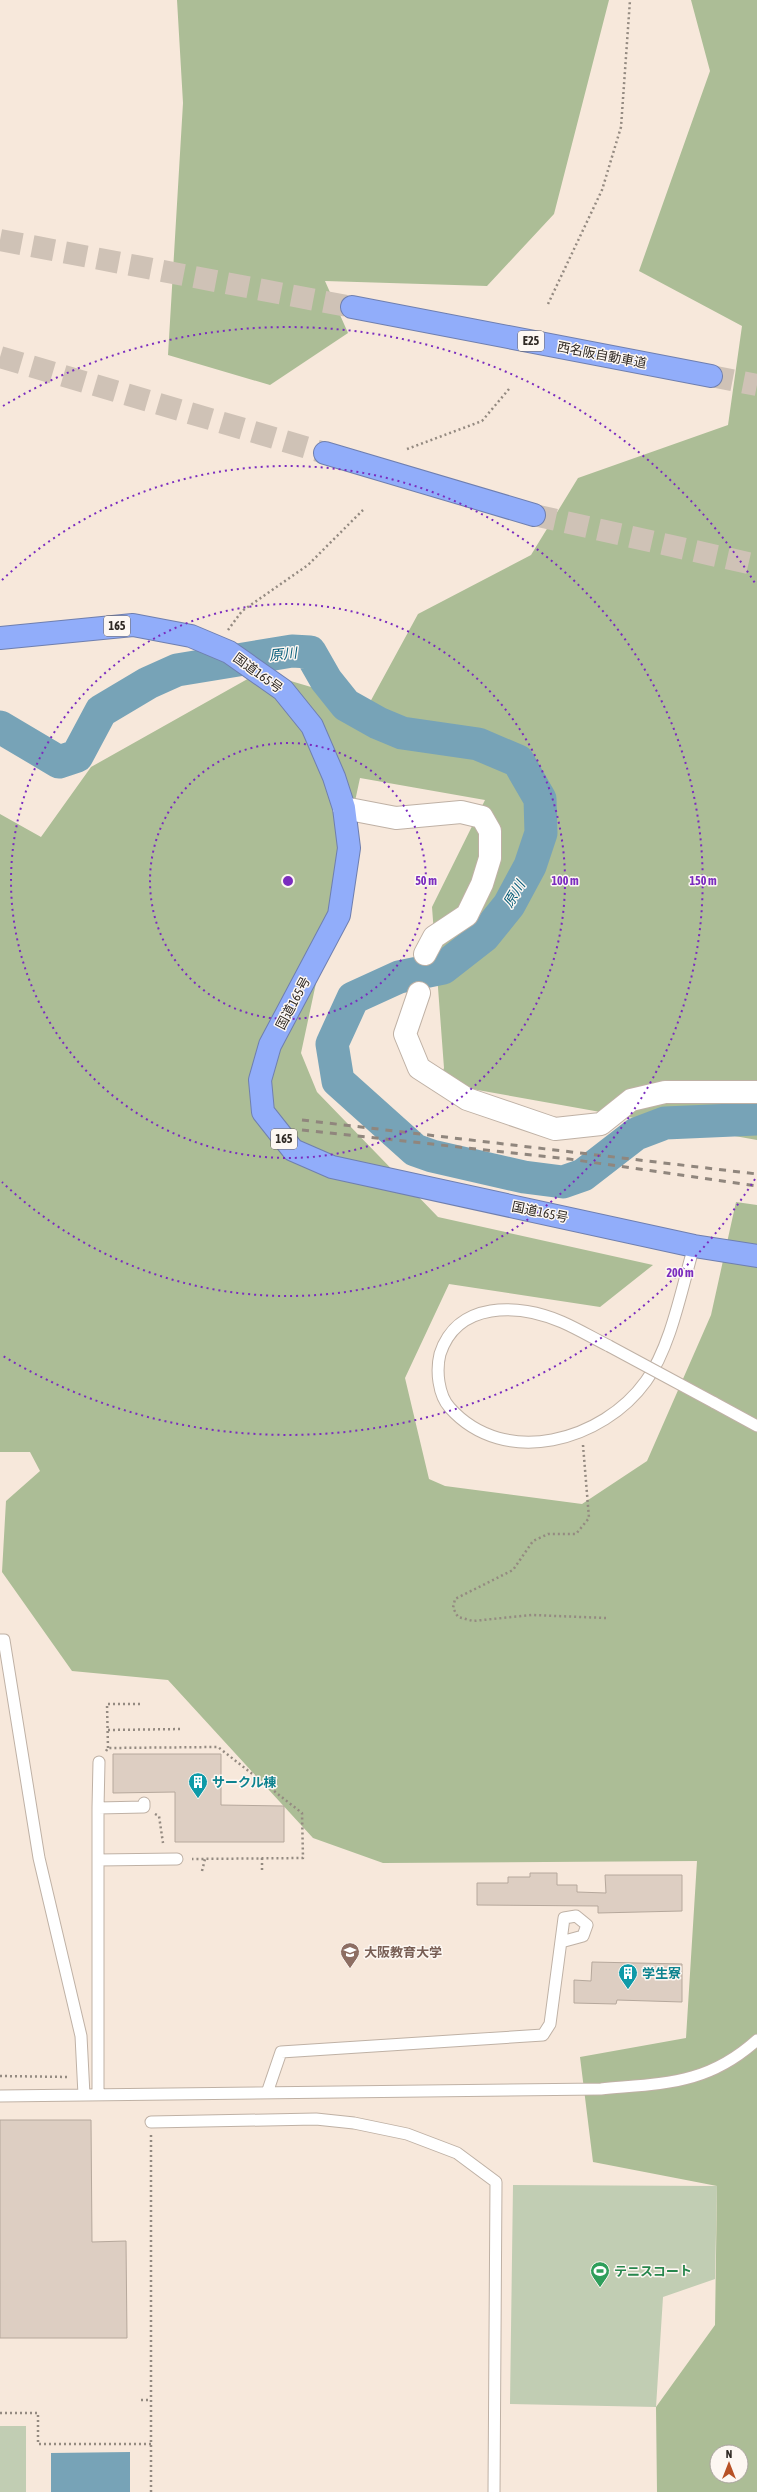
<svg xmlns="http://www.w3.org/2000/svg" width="757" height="2492" viewBox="0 0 757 2492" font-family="'Asap Condensed','Noto Sans JP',sans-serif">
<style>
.green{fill:#c1cdb3}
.forest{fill:#acbd96;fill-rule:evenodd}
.water{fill:#77a3b7}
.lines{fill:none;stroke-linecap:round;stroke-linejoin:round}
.river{stroke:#77a3b7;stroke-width:33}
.building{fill:#ddcec2;stroke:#b6a89c}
.highway-tunnel{stroke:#cfc2b6;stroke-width:22;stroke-dasharray:22 11;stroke-linecap:butt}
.lane-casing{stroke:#bfb1a5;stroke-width:13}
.street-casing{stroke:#bfb1a5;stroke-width:24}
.highway-casing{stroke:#6f7faf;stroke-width:24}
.path{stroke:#948a81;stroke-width:2.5;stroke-dasharray:2 3;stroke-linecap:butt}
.lane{stroke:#fff;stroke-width:11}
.street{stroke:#fff;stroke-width:22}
.highway{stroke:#91adfa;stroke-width:22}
.rail{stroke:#90867d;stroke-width:3;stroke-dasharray:7 7;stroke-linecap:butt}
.lane-bridge-casing{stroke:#bfb1a5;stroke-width:13;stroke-linecap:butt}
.lane-bridge{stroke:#fff;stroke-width:11}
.ring{fill:none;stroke:#7b2cbf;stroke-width:2;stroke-dasharray:2 4}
.labels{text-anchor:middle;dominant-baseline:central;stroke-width:3;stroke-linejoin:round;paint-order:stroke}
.shield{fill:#fdf7f2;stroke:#6d6762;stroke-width:1}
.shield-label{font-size:12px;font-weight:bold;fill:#2f2924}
.street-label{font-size:13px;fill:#2f2924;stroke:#fdf7f2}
.culture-label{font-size:13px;font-weight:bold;fill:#0d838f;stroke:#fdf7f2;text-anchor:start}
.education-label{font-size:13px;font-weight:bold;fill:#785e54;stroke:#fdf7f2;text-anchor:start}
.leisure-label{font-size:13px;font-weight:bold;fill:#27864d;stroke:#fdf7f2;text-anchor:start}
.water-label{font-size:14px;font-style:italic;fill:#065d7a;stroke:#fdf7f2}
.centre{fill:#7b2cbf;stroke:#fdf7f2;stroke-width:2}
.ring-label{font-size:12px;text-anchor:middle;font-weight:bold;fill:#7b2cbf;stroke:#fdf7f2;stroke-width:3;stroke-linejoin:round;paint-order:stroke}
</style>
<rect width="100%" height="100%" fill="#f7e8db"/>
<path class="green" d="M513,2185L717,2186L715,2279L663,2297L656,2407L510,2404Z
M0,2426H26V2492H0Z"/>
<path class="forest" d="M177,0H609L554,214L487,286L325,281L348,333L270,385L168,355L183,103Z
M691,0H757V1140L438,1083L444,1068L432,907L485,800L360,778L301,1053L317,1092L438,1217L653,1265L600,1307L449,1284L405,1378L429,1479L445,1486L582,1504L647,1461L711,1315L736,1202L757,1205V2492H657L656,2407L715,2325L717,2186L593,2162L580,2057L686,2038L697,1861L383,1863L313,1838L168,1680L72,1671L2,1572L6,1501L40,1471L30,1452H0V814L41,837L91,767L260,672L369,704L418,614L531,555L578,478L728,425L742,326L639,271L710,71ZM717,2452H741V2476H717Z"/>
<path class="water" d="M130,2452V2492H51V2453Z"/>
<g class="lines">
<path class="river" d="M0,727L59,762L77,756L101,711L148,683L177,670L292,651L310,652L326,680L346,705L378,723L402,733L478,744L518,761L540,799L541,833L530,866L509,905L484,936L443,968L399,977L353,998L332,1044L338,1081L415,1150L432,1156L524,1177L563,1182L583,1175L636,1134L665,1123L757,1119"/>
</g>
<path class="building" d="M113,1754H221V1805L284,1806V1842H175V1792L113,1793Z
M530,1873H557V1885H577V1892L606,1893L605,1875H682V1911L598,1913V1906L477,1905V1883H508V1877H530Z
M592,1962L682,1964V2002L617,2000L616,2004L574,2003V1980L591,1981Z
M0,2120H91L92,2242L126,2241L127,2338H0Z"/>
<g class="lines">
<path class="highway-tunnel" d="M0,240L352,307
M0,357L325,453
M711,376L757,385
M534,515L757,565"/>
<defs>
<path id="lane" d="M609,1346C593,1338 578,1329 562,1322C518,1303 457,1301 440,1354C436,1370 438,1395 450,1408C505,1469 603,1441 646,1381C671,1347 682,1287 694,1246
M713,1402L757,1426
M0,1640H4L39,1858L81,2036L84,2095
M98,1808L99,1762
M98,1860L177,1859
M267,2093L281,2052L543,2035L550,2024L564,1918L576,1916L587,1925L583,1936L561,1942
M98,2095V1808L144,1807V1803
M0,2096L601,2089C664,2083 707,2085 757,2040
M151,2122L316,2119L354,2123L407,2134L457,2153L496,2182L494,2492"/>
<path id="street" d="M344,808L396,818L461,812L482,817L490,831V858L482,884L467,915L434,937L425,954
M419,993L405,1034L419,1068L467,1099L555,1129L601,1124L631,1100L665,1092H757"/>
<path id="highway" d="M352,307L711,376
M325,453L534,515
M0,638L133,625L191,636L229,652L283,690L312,726L334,777L344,808L349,848L339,915L270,1045L260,1080L263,1112L293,1150L332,1167L694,1246L757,1256"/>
</defs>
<use href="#lane" class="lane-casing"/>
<use href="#street" class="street-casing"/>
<use href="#highway" class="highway-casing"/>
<path class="path" d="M548,304L602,190L621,127L630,0
M407,449L482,421L509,389
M228,630L242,611L308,565L363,510
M583,1445L589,1518L576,1534H548L533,1541L513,1570L455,1599L453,1608L458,1617L473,1621L532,1615L606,1618
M108,1730L183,1729
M108,1748L107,1704H142
M106,1751L108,1748L218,1747L302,1813L303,1858L192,1859
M155,1814L159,1816L163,1843
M262,1858V1872
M202,1871L205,1859
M0,2076L69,2077
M151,2135V2492
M141,2400H151
M0,2413H38V2444H151"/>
<use href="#lane" class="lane"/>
<use href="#street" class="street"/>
<use href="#highway" class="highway"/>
<path class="rail" d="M302,1120L757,1174
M302,1130L569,1159L757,1186"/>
<defs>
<path id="lane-bridge" d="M609,1346L713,1402"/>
</defs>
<use href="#lane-bridge" class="lane-bridge-casing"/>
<use href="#lane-bridge" class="lane-bridge"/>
</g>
<g class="ring">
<circle cx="288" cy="881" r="138"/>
<circle cx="288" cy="881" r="277"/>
<path d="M2 580A415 415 0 1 1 2 1182"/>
<path d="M755 1179A554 554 0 0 1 3 1356M3 406A554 554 0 0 1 755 583"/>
</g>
<defs>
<symbol id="building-pin" viewBox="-11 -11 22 30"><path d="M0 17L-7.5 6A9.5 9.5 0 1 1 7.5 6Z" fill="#0f9aa8" stroke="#fdf7f2"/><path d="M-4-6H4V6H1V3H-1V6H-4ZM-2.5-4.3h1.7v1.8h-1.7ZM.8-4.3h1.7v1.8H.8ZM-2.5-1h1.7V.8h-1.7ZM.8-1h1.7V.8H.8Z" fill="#fff"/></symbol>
<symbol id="university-pin" viewBox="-11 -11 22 30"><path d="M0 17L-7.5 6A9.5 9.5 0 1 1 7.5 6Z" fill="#8d6e63" stroke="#fdf7f2"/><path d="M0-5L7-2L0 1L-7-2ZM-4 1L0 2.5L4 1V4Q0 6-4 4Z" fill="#fff"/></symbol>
<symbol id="stadium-pin" viewBox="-11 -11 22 30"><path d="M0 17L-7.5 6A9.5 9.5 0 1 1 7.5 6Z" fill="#2e9e5b" stroke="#fdf7f2"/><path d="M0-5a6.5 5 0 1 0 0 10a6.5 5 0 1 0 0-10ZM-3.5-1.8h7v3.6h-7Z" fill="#fff"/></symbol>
</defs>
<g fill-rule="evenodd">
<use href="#building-pin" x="187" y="1771" width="22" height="30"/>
<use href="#university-pin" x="339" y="1941" width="22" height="30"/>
<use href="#building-pin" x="617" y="1962" width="22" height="30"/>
<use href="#stadium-pin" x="589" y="2260" width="22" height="30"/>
</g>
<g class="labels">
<g class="shield">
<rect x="518" y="331" width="26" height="20" rx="3"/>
<rect x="104" y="616" width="26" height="20" rx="3"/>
<rect x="271" y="1129" width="26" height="20" rx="3"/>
</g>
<g class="shield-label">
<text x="531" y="341">E25</text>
<text x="117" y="626">165</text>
<text x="284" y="1139">165</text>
</g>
<g class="street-label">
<text transform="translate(602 355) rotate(11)">西名阪自動車道</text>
<text transform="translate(258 673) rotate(36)">国道165号</text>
<text transform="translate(293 1003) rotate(-62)">国道165号</text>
<text transform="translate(540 1212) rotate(12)">国道165号</text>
</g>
<g class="culture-label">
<text x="212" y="1782">サークル棟</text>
<text x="642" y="1973">学生寮</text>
</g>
<g class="education-label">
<text x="364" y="1952">大阪教育大学</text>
</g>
<g class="leisure-label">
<text x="614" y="2271">テニスコート</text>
</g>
<g class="water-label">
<text transform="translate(283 654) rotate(-6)">原川</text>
<text transform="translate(514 894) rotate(-59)">原川</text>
</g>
</g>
<circle cx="288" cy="881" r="6" class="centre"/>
<g class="ring-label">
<text x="426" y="885">50 m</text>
<text x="565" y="885">100 m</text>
<text x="703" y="885">150 m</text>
<text x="680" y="1277">200 m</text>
</g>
<g transform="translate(729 2464)"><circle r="19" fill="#fdf7f2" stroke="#aba5a0"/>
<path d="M0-3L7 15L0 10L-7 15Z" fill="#b75125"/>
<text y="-6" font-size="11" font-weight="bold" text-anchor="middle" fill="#2f2924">N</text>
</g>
</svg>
